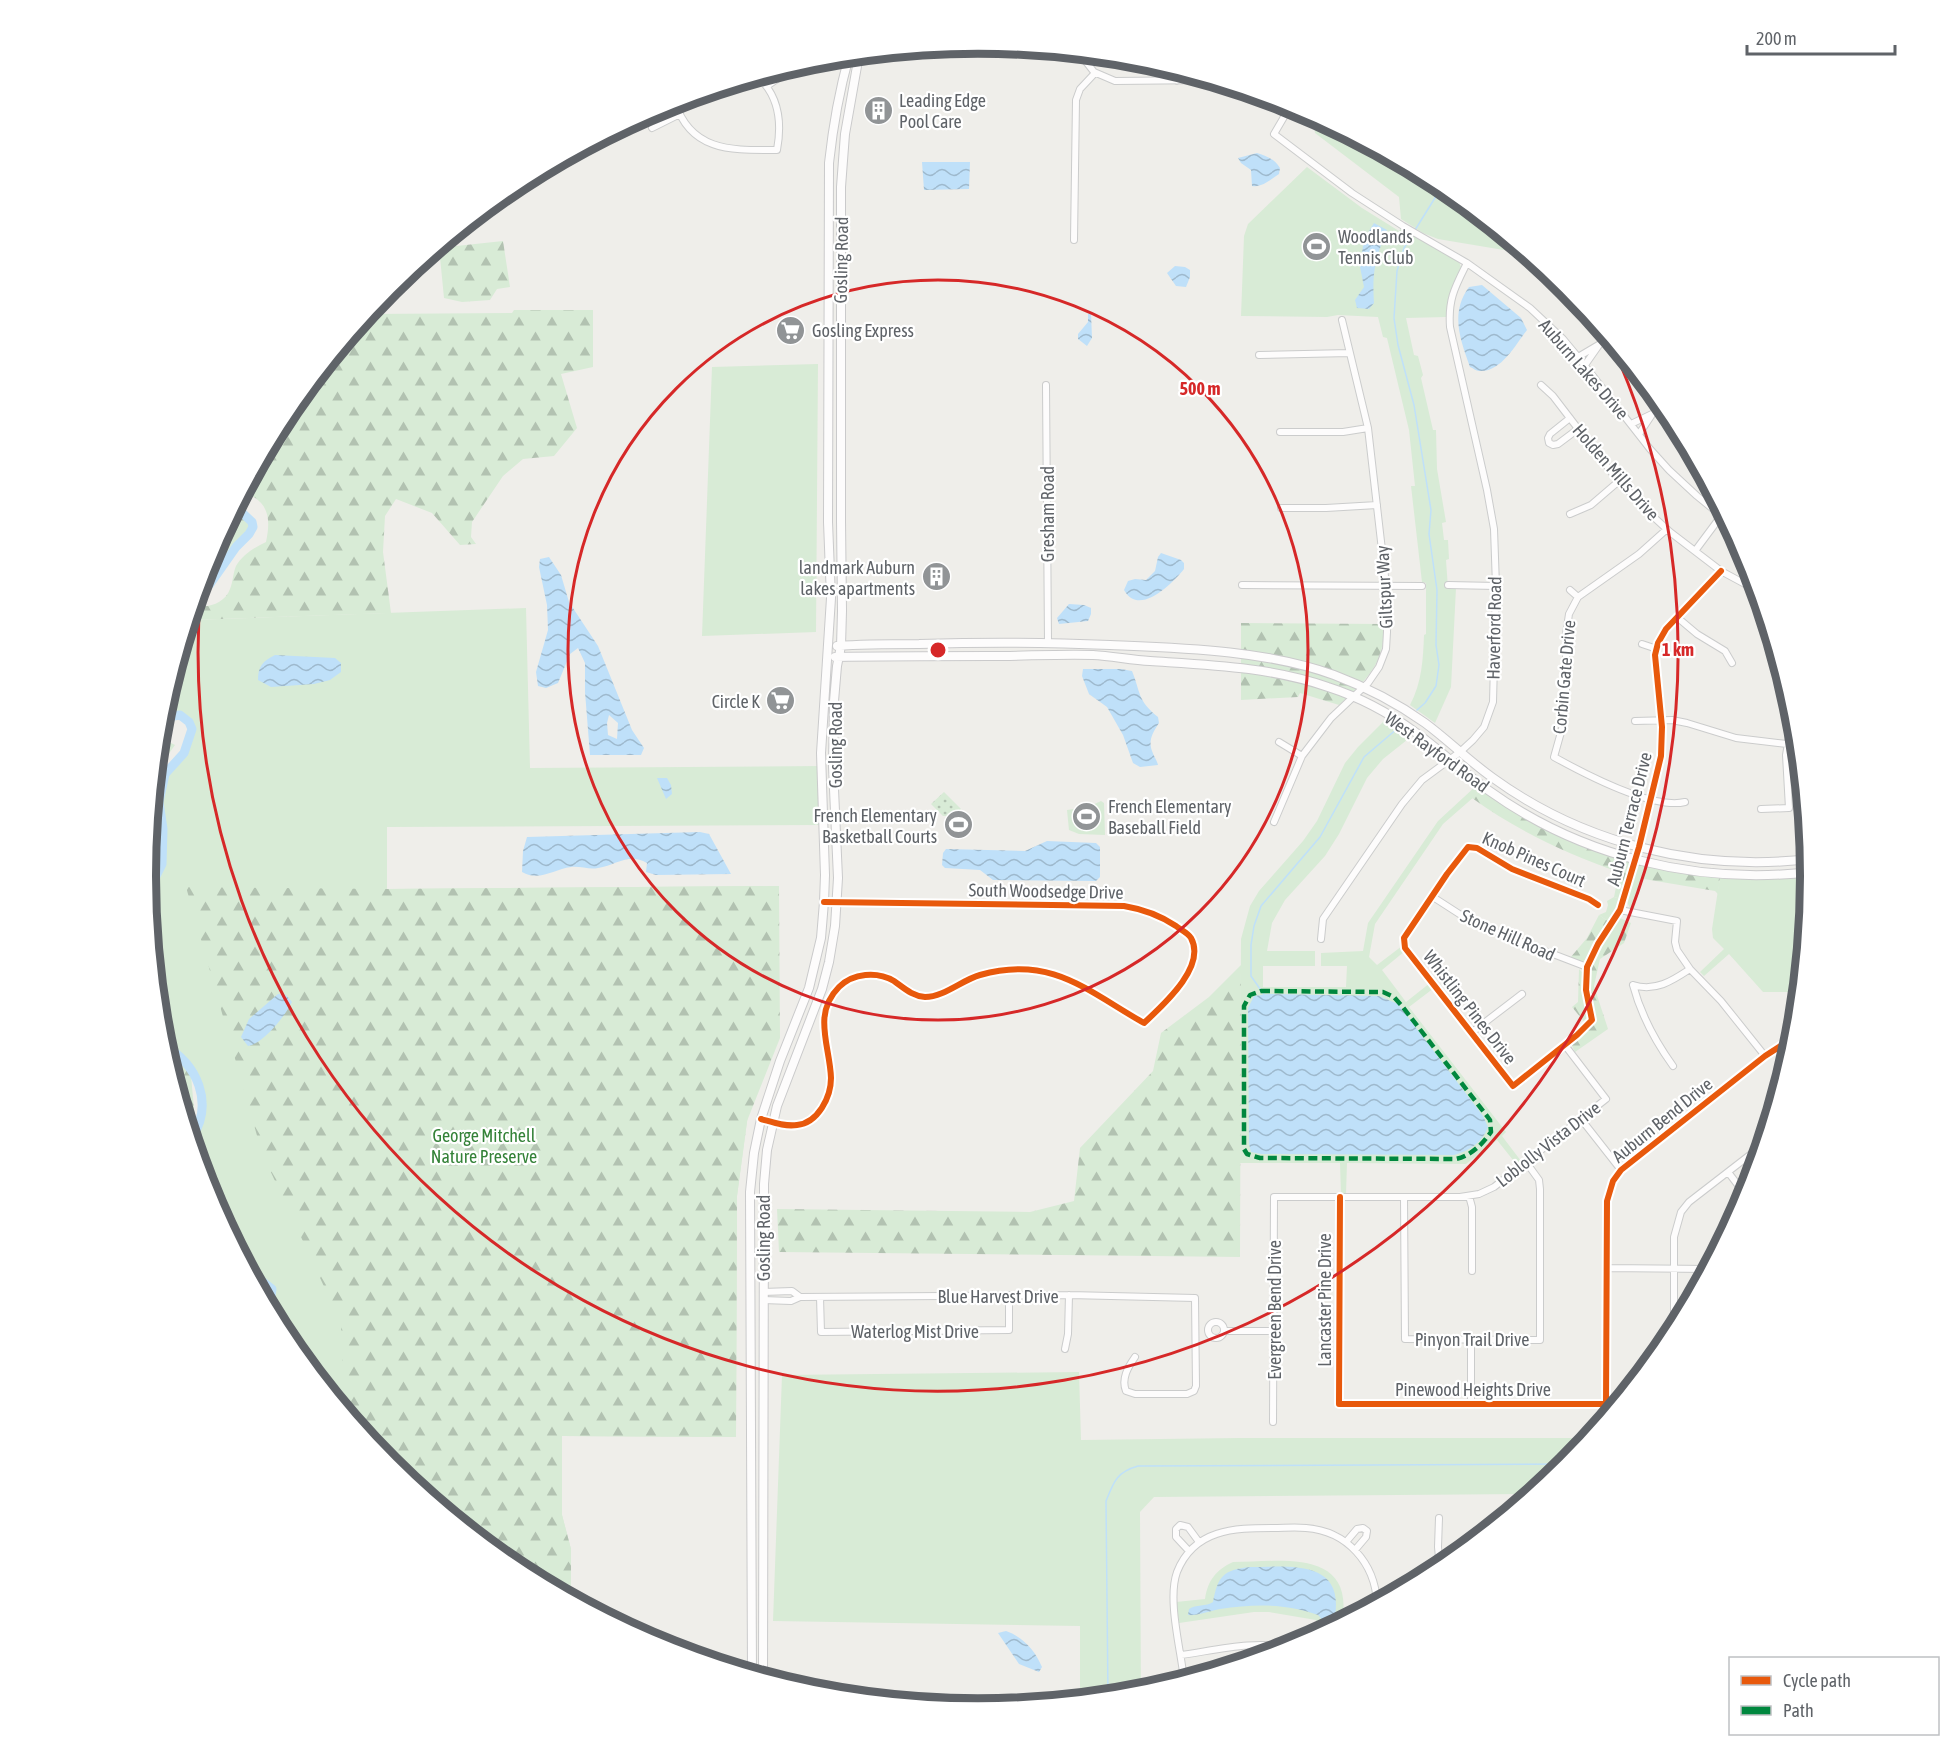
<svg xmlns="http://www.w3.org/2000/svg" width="1957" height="1753" viewBox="0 0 1957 1753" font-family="'Asap Condensed',sans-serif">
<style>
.green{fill:#d8ebd6}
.forest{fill:url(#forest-firs)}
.garden{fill:url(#garden-dots)}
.water{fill:url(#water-waves);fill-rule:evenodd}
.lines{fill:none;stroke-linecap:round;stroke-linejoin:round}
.stream{stroke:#bfe0f9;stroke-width:1.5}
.river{stroke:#bfe0f9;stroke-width:9}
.minor-casing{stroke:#cbcccc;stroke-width:8}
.secondary-casing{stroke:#cacacb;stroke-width:10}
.minor{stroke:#fdfcfc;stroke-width:6}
.secondary{stroke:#fdfcfc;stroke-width:8}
.quiet{stroke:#00873e;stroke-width:4.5;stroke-dasharray:9 4.5;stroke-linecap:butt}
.cycleway-casing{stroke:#fff;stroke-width:10}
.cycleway{stroke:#e8590c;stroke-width:6}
.ring{fill:none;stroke:#d62828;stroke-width:3}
.labels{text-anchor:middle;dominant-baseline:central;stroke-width:4.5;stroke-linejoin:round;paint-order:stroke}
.poi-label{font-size:18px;fill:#5f6368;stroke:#fff;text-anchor:start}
.street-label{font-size:18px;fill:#5f6368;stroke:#fff}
.park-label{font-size:18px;fill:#348238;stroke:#fff}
.rim{fill:none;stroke:#5f6368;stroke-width:8}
.centre{fill:#d62828;stroke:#fff;stroke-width:3}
.ring-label{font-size:18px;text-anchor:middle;font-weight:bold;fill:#d62828;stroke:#fff;stroke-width:4.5;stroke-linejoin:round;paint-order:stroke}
</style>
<defs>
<pattern id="forest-firs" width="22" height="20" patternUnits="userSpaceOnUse" patternTransform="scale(1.5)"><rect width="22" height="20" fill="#d8ebd6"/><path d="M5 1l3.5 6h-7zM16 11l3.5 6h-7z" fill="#b2c2b1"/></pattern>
<pattern id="garden-dots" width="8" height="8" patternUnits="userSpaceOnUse" patternTransform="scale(1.5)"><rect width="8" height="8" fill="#d8ebd6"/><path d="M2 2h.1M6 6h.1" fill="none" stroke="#b2c2b1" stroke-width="1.8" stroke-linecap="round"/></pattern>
<pattern id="water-waves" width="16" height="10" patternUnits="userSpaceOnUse" patternTransform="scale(1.5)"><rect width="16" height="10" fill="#bfe0f9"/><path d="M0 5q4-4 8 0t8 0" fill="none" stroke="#9eb9cd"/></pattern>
</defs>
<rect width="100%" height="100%" fill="#efeeea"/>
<path class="green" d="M1313,115L1442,184L1527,254L1438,239L1423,233L1401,219L1399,197L1315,133Z
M1307,167L1362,208L1399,231L1401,228L1459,262L1461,267L1450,293L1446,317L1406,318L1414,355L1418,356L1423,375L1421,378L1433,430H1436L1437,469L1446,522L1442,523L1444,540H1448L1449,559L1446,560L1448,588H1456L1451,687L1435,723L1410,705C1422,682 1423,660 1424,635L1426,634V583L1422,582L1411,486H1415L1409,430L1387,338L1383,337L1378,317L1338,315L1327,317L1241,316L1244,236L1248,224Z
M818,364L816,632L702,636L712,367Z
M526,608L530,768L820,766L822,825L387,827V889L779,886L737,1196L736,1437L562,1436V1515L571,1549V1598L515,1569L389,1465L286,1339L267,1303L271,1297L272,1289L249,1271L209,1195L192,1138C214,1103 198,1064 163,1045L161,1039L147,894L162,864L163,829L159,802L165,774L184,752L191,729L189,722L180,715L161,718L190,620Z
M1386,719L1412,736L1383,759L1367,778L1339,834L1325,856L1285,900L1272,923L1267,951H1315V966H1263V987H1346L1347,966H1321V953L1363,951L1368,923L1438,821L1477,785L1483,789L1443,824L1375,924L1369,957L1377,965L1402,946L1405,951L1382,970L1406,1002L1430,983L1434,988L1409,1007L1506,1132L1502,1136L1521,1161L1517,1165L1497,1140L1466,1164L1347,1163L1346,1194H1341L1340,1163H1240L1241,939L1250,906L1259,891L1303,841L1317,821L1345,763L1358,747Z
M1101,801L1104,803L1105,835L1079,834L1069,830L1067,810L1088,807Z
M946,818L970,819V832L945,831Z
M1811,875L1800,992H1763L1729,954L1704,976L1700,972L1724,949L1713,938L1712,929L1720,877Z
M1614,897L1621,899L1609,922L1599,915L1606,912L1608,905L1607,901Z
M1079,1372L1081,1440L1239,1438H1590L1567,1466L1533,1494L1154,1497L1140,1512L1141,1694L1080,1699V1626L773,1621L782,1375Z
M1233,1562C1278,1562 1351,1548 1343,1616L1349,1618L1315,1637L1316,1620L1269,1612H1254L1179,1623L1176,1602L1205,1599C1208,1580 1216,1570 1233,1562Z"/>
<path class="forest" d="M503,241L510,287L497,289L490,300L462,302L444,298L439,247L441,245L447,247Z
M514,310H593V367L561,374L577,428L554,456L523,459L503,476L472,522L471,537L476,544L460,545L432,513L396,499L385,516L383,552L391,613L190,620L195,605C208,609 225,603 230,589C233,582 233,573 236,566C242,555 255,547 266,542C271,518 269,502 244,492L286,413L368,314L512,313Z
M235,510L249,522V532C238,542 227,552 219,565C214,574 214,585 205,591L199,589L209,557Z
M1241,623L1384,624C1385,664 1367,679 1339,705L1300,693L1298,697L1241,700Z
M159,737L175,745L158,769L154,790Z
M1483,789L1629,862L1630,868L1621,899L1614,897L1619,872C1566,854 1518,831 1472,798Z
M1642,864L1720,877L1718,894L1715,891L1644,879L1642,880L1634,909L1630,908L1627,902L1636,868L1638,865Z
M779,886L780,1038L747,1121L737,1196L736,1437L562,1436V1515L571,1549V1598L515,1569L389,1465L344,1410L341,1323L262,1153L186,887L387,889Z
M1599,915L1609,922L1595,942L1586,960L1581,962L1570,958L1587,938Z
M1620,918L1631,923L1624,943L1600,959L1594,986L1608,1029L1575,1052L1572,1046L1573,1042L1595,1023V1014L1589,983L1592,964L1602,944Z
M1241,965L1240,1257L779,1252L777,1209L1030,1212L1074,1201L1080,1148L1153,1071L1161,1033L1209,997Z
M1579,969L1584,974L1583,992L1590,1019L1586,1024L1572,1007L1578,1002Z
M164,1048L171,1051L191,1076L195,1119L190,1133Z"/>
<path class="garden" d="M944,792L961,809L953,816H943L931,804Z"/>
<path class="water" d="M1257,153C1266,156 1275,159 1280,168L1279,174C1271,179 1262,188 1252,186L1251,170L1241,163L1238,158Z
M922,162H970L969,189L924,190Z
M1374,223L1387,230C1375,259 1372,272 1374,303L1369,309L1357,308L1355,300L1364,287L1360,267L1364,239Z
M1175,266L1185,267L1190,270V277L1186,287L1176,286L1167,273Z
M1482,285L1521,318L1527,330C1516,344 1501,373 1479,371C1476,371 1473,368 1470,367C1460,339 1450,313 1469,287Z
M1091,313L1092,338L1087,346L1078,339V334L1088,322V314Z
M1161,553L1181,560L1184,563V569C1172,584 1139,617 1124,590L1128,581L1135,579L1146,580L1155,571L1158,557Z
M549,557L561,575L569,602L598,646L632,730L644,748L641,755H590L585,692V663L578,648L570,654L558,683L546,688L538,686L536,672L548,630L547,605L539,567L540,559ZM609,715L618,723L617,739L608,735L607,723Z
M1069,604L1084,605L1091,608V614L1088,621L1059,624L1057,618Z
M275,655L335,658L341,663V672L330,680L314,684L271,687L258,680C258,666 263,661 275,655Z
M1083,669H1121L1132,671C1141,693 1137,700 1158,717L1159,723C1153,732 1148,740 1152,751C1154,757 1157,760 1158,765L1140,767L1133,763L1123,735L1107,707L1089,694L1082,676Z
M657,778H667L671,785L672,794L666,799Z
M700,832L709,834L731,874L656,875L646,872L647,863C628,852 617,865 598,868C590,870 580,866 571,867C554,869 540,882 522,872L523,851L527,837Z
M1047,841L1096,843L1100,847V877L1096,881L993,880L980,870L945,868L942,865L943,853L946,849L1025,851Z
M278,994L286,995L292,1002C285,1016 263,1044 248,1046L241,1037L249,1019Z
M1268,994L1379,996L1398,1004L1483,1116L1488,1127C1482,1143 1469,1151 1454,1155L1261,1154L1251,1152L1249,1144L1248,1008L1254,996Z
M1250,1567C1289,1567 1344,1559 1335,1616L1336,1619L1341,1622L1321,1633C1322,1627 1324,1620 1318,1615C1286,1603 1254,1604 1220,1609C1210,1611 1196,1616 1188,1615L1189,1609C1196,1604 1206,1607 1213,1602C1218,1576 1223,1570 1250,1567Z
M1006,1631C1023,1637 1035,1650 1042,1667L1039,1672L1019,1664L998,1633Z"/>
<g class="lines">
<path class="stream" d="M1415,230L1443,185
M1412,235L1404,248L1397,271L1394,318L1398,345L1414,405L1431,510L1429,534L1437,590L1436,645L1439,665L1436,686L1425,703L1417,710
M1265,996L1251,976V945L1254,926L1261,906L1320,837L1364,757L1398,728
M1108,1697L1106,1501C1114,1481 1117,1472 1138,1466L1569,1464"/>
<path class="river" d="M198,593L203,592L210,584L236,547L249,534L253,527L252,522L236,507
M147,894L162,864L163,829L159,802L165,774L184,753L192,729L189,722L180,715L161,718
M163,1045C198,1064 214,1103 192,1138
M249,1271L272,1289L271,1297L267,1303"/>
<defs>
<path id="minor" d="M1080,54L1094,72L1115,81L1209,80
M1176,70L1177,81
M767,86L783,75
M675,102C691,153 734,150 777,150C782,123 779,96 758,77
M1291,105L1274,134L1352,193L1403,226L1467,263L1530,308L1563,339L1578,357L1650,449L1669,470L1697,496L1729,522
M652,128L680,114
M1074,240L1076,100L1080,89L1095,73
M1553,287L1565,285
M1259,355L1350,353
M1578,357L1600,344L1608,337
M1585,365L1599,345
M1046,385L1048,642
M1541,385L1553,396L1612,473L1646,510L1670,532L1721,571L1758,591
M1570,418L1550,434L1548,438L1549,443L1553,445L1558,444L1578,429
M1631,424L1654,413L1664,405
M1280,432H1343L1368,428
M1639,434L1651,416
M1281,508H1326L1377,505
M1570,514L1591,505L1619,481
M1667,529L1639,554L1578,597L1569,614L1566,634V698L1563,725L1554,757C1583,773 1652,810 1685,802
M1695,551L1721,516
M1242,585L1422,586
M1448,585L1496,586
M1570,590L1578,597
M1678,618L1697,634L1725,651L1732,663
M1642,644L1657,649
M1635,721L1672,720L1687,723L1736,738L1787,744
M1279,742L1302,756
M1761,809L1789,808L1786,755L1794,710
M1274,822L1302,756L1331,718L1368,683L1379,667L1386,649L1387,632L1386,585L1368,428L1342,320
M1433,897L1464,917L1485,928L1587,967
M1598,905L1589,899L1512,869L1477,848L1468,847L1447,874L1404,938L1405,948L1513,1086L1577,1035L1592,1020L1586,990L1587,967L1598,944L1620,910L1639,847L1661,756L1662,727L1655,655L1658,643L1666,629L1721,571
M1620,910L1677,921L1675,942L1677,950L1690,969L1721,1001L1765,1056
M1321,939L1323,919L1402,804L1422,780L1460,752L1473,740L1484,727L1493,702L1496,586L1494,529L1487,490L1450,327C1448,299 1455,287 1467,263
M1633,985C1641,1015 1655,1041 1673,1066
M1633,985C1655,992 1672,981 1690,969
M1471,1033L1522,994
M761,1119C772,1122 785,1127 797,1125C818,1123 831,1097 831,1078C830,1046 812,1014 839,987C853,973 877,971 894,981C904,988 912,996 925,997C944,997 962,980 980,975C1051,955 1086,990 1144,1023C1162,1006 1207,967 1191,938C1188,933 1181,930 1176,926C1161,916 1142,909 1124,906L824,902
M1581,1119L1621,1170
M1728,1172L1747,1197
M1469,1196L1472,1207V1271
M1340,1197L1339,1404H1606L1607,1201L1613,1181L1621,1170L1765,1056L1796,1036
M1404,1197L1405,1339L1540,1340V1189L1539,1180L1526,1162
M1606,1268L1709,1269
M763,1292L792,1291L800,1297L791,1301L763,1300
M800,1297L1069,1295L1195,1298L1196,1386L1194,1391L1187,1394H1135L1126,1391C1121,1379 1128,1367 1135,1357
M820,1297L821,1332L1009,1330V1295
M1208 1330a8 8 0 1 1 16 0a8 8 0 1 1-16 0Z
M1224,1331H1274
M1674,1334V1237L1681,1212L1689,1202L1764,1144
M1471,1339V1404
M1065,1349L1068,1334L1069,1295
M1273,1422L1274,1197H1460L1479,1194L1494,1187L1606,1099L1564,1044
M1439,1518L1438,1547L1440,1570
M1346,1542L1357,1529L1363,1528L1367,1531L1366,1537L1355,1550
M1189,1551L1176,1537V1529L1180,1525L1188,1527L1199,1542
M1181,1655C1217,1650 1255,1640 1291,1648
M1184,1680C1181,1650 1167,1600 1177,1572C1194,1529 1234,1528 1273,1528C1284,1528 1295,1527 1306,1528C1347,1531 1375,1563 1377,1603"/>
<path id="secondary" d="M837,646C864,644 892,644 919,644C983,642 1046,642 1110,645C1182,648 1265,650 1334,675C1366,687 1397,703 1425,723C1448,740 1469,761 1493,778C1584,844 1698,872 1810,859
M835,657C887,656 938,656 990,656C1025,656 1059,654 1093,655C1112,656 1131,660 1150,661C1210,665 1271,667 1328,687C1359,697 1389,713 1415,732C1440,750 1463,772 1488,790C1581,857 1697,885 1811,872
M752,1674L750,1192L754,1153L761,1119L780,1061L809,988L821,938L824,902L825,875L821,753L831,598L828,522L829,163C833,126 839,92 849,56
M763,1678L764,1184L767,1150L777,1106L822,989L829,962L835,926L838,878L833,767L834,701L837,666L841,646L842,611L841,520V187L845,134L859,55"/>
</defs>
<use href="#minor" class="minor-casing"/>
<use href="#secondary" class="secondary-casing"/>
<use href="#minor" class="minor"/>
<use href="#secondary" class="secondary"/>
<path class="quiet" d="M1261,991L1383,992L1394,997L1402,1006L1490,1120L1491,1132C1482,1145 1470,1156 1456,1159L1260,1158L1247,1154L1244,1149V1006L1250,995Z"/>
<defs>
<path id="cycleway" d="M1598,905L1589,899L1512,869L1477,848L1468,847L1447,874L1404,938L1405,948L1513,1086L1577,1035L1592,1020L1586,990L1587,967L1598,944L1620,910L1639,847L1661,756L1662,727L1655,655L1658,643L1666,629L1721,571
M761,1119C772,1122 785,1127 797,1125C818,1123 831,1097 831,1078C830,1046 812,1014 839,987C853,973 877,971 894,981C904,988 912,996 925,997C944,997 962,980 980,975C1051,955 1086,990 1144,1023C1162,1006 1207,967 1191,938C1188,933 1181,930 1176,926C1161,916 1142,909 1124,906L824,902
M1340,1197L1339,1404H1606L1607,1201L1613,1181L1621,1170L1765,1056L1796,1036"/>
</defs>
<use href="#cycleway" class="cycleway-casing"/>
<use href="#cycleway" class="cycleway"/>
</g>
<g class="ring">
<circle cx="938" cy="650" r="370"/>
<path d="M1611 343A740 740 0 1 1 201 586"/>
</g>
<defs>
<symbol id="building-disc" viewBox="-11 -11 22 22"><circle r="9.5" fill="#919496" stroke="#fff"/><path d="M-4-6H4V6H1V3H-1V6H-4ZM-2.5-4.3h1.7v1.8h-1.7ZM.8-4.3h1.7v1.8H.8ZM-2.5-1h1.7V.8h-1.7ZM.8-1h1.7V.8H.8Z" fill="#fff"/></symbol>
<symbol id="stadium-disc" viewBox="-11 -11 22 22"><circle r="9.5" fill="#919496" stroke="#fff"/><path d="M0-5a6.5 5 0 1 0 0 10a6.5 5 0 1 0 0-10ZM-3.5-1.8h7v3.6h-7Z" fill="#fff"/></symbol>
<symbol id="supermarket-disc" viewBox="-11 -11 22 22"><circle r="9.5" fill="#919496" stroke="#fff"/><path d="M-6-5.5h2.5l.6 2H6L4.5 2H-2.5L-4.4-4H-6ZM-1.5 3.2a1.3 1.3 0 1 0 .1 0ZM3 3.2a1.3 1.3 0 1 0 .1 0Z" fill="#fff"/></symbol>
</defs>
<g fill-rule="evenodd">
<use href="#building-disc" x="862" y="94" width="33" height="33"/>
<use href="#stadium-disc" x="1300" y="230" width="33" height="33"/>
<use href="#supermarket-disc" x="774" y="314" width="33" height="33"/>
<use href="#building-disc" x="920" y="560" width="33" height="33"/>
<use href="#supermarket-disc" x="764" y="684" width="33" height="33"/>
<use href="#stadium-disc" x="1070" y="800" width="33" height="33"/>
<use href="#stadium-disc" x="942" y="808" width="33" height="33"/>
</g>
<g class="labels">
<g class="poi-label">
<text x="899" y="100">Leading Edge<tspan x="899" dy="21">Pool Care</tspan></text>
<text x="1338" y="236">Woodlands<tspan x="1338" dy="21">Tennis Club</tspan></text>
<text x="812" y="330">Gosling Express</text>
<text x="915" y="567" text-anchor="end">landmark Auburn<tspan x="915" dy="21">lakes apartments</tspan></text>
<text x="760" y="701" text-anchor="end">Circle K</text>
<text x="1108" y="806">French Elementary<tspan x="1108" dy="21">Baseball Field</tspan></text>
<text x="937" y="815" text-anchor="end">French Elementary<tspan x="937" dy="21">Basketball Courts</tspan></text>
</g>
<g class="street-label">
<text transform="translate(841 260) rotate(-89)">Gosling Road</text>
<text transform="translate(1584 369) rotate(49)">Auburn Lakes Drive</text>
<text transform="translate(1616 472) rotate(49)">Holden Mills Drive</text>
<text transform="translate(1047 514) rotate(-90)">Gresham Road</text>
<text transform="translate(1384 587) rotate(-93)">Giltspur Way</text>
<text transform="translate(1494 628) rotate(-89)">Haverford Road</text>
<text transform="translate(1564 677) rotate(-85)">Corbin Gate Drive</text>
<text transform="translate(835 745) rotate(-90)">Gosling Road</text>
<text transform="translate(1437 752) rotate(36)">West Rayford Road</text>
<text transform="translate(1629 819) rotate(-76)">Auburn Terrace Drive</text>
<text transform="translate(1534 859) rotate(24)">Knob Pines Court</text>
<text transform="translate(1046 891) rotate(1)">South Woodsedge Drive</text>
<text transform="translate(1508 935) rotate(24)">Stone Hill Road</text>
<text transform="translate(1470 1007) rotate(52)">Whistling Pines Drive</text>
<text transform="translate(1662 1120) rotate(-39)">Auburn Bend Drive</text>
<text transform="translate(1548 1144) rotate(-38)">Loblolly Vista Drive</text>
<text transform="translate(763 1238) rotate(-90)">Gosling Road</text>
<text x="998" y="1296">Blue Harvest Drive</text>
<text transform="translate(1324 1300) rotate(-90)">Lancaster Pine Drive</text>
<text transform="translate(1274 1310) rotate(-90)">Evergreen Bend Drive</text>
<text x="915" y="1331">Waterlog Mist Drive</text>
<text x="1472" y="1339">Pinyon Trail Drive</text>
<text x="1473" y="1389">Pinewood Heights Drive</text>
</g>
<g class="park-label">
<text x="484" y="1135">George Mitchell<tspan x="484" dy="21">Nature Preserve</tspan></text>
</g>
</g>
<path d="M0 0H1957V1753H0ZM156 876a822 822 0 1 1 1644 0a822 822 0 1 1-1644 0Z" fill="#fff" fill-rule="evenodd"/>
<path class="rim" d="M156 876a822 822 0 1 1 1644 0a822 822 0 1 1-1644 0Z"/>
<circle cx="938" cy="650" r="9" class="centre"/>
<g class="ring-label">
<text x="1200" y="395">500 m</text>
<text x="1678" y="656">1 km</text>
</g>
<rect x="1729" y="1657" width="210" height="78" fill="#ffffff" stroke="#bfc1c3" stroke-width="1.5"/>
<rect x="1741" y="1676" width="30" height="9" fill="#e8590c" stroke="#bfc1c3" stroke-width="1.5"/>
<text x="1783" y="1687" font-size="18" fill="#5f6368">Cycle path</text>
<rect x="1741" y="1706" width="30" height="9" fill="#00873e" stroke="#bfc1c3" stroke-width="1.5"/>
<text x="1783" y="1717" font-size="18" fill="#5f6368">Path</text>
<path d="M1747 45v9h148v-9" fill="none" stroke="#5f6368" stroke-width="3"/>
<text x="1756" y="45" font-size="18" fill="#5f6368" stroke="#ffffff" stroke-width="4.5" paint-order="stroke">200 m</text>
</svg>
